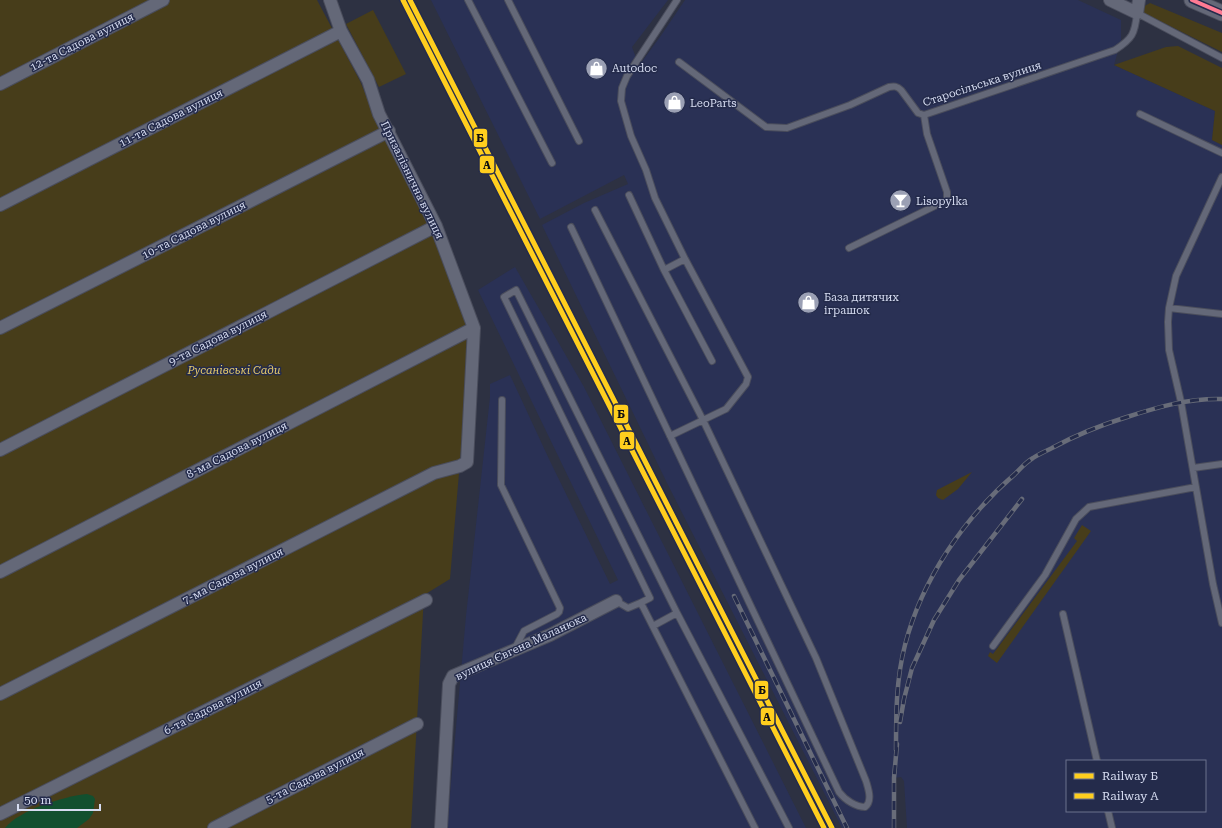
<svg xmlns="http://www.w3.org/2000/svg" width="1222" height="828" viewBox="0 0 1222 828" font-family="'Roboto Serif',serif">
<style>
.built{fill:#2a3155;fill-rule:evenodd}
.green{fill:#473d1a}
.water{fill:#12502f}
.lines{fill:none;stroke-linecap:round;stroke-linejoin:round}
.service-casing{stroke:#4a4d5c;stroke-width:8}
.minor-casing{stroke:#4a4d5c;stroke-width:14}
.tertiary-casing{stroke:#4a4d5c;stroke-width:17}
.service{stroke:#646878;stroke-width:6}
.minor{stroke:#646878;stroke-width:12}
.tertiary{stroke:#646878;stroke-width:15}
.rail-casing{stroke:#686c79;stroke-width:4.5}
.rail{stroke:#242b4b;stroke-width:3;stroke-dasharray:9;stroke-linecap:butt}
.bus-1-casing{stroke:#242b4b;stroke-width:7}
.bus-1{stroke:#fe7a93;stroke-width:4}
.rail-1-casing{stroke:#242b4b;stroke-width:8}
.rail-2-casing{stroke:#242b4b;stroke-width:8}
.rail-1{stroke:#ffce1e;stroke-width:5}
.rail-2{stroke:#ffce1e;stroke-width:5}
.labels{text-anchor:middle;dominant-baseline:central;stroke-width:3;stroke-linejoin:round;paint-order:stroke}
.street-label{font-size:11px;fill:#d6dcf1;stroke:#242b4b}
.poi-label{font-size:11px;fill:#d6dcf1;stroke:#242b4b;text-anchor:start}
.park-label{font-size:11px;font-style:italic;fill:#e9cc6a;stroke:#242b4b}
.line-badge{stroke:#242b4b;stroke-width:1.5}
.pale-badge-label{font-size:11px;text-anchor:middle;font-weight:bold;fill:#111}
</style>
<rect width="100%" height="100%" fill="#2d3142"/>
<path class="built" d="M431,0H668L632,47L636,58L635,71L660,37L685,0H1078L1121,20V41L1114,65L1215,111L1212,140L1222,145V828H907L904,781L901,777L894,778L896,828H842L667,483L542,225L584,203L628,184L625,177L624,175L540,219ZM1067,761H1205V811H1067Z
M515,267L584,387L806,828H447L466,616L490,397V384L510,375L549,459L610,584L618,580L478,290Z"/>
<path class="green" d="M0,0H317L360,81L382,134L430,230L467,323L464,328L470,344L450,579L424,595L411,828H0Z
M1150,3L1222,33V52L1144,13L1143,7Z
M373,10L406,74L379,87L346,24Z
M1178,46L1222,68V145L1212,140L1215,111L1114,65L1166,47Z
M972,472L958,489L943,500L938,498L936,495L937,490Z
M1082,525L1091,531L997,663L988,656L990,652L993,654L1077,541L1074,538Z"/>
<path class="water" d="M87,794L93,796L95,799L93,813L89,819L77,828H5C19,810 65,796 87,794Z"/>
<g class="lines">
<defs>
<path id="service" d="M468,0L552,163
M508,0L579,141
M679,62L766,127L787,128L850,105L889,87C894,86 897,86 901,90L918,113L924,115L1115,50C1132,39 1135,34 1137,13L1222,58
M1140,114L1222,153
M1222,177L1176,276L1169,308L1168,322L1169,350L1181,402L1213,584L1222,623
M629,195L664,270L712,361
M571,227L839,792C845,800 856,807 865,807C873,801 868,788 866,781L816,658L703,420L595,210
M849,248L947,200V192L927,134L924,115
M664,270L685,259
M1169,308L1222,314
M502,400L501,485L560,608L559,612L557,614L524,631L515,648
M670,436L726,409L746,384L748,377L685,259L655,198L646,170L631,136L621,101L622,88L627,76L677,0
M1193,468L1222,464
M616,601L628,608L640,603L643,607L755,828
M640,603L650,598L504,297L516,290L677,613
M1063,614L1097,761
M653,626L677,613L789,828
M993,646L1045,575L1076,519L1089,507L1196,487
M1108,811L1112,828"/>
<path id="minor" d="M1110,0L1137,13L1139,0
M0,84L163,0
M0,205L341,31
M0,328L389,131
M0,450L436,226
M0,572L474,328
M0,694L434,473L460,466L467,462L474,328L436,226L379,114L368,80L341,31L330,0
M0,814L426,600
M214,828L417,724
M441,828L449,684L453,676L550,635L616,601"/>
<path id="tertiary" d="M1192,0L1222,13"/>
</defs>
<use href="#service" class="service-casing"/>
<use href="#minor" class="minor-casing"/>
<use href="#tertiary" class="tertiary-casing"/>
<use href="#service" class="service"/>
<use href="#minor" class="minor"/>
<use href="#tertiary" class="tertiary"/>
<defs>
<path id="rail" d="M734,596L847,828
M900,722L904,699L912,668L934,620L959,580L1022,499
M896,750C896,715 896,679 905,645C922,579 964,518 1015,474C1021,468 1026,462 1033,458C1039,454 1046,451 1052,448C1076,435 1101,425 1127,417C1158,407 1189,398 1222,399
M894,828V778L897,744"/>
</defs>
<use href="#rail" class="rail-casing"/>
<use href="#rail" class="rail"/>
<defs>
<path id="bus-1" d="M1192,0L1222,13"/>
</defs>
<use href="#bus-1" class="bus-1-casing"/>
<use href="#bus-1" class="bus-1"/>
<defs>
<path id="rail-1" d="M410,0L832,828"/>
<path id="rail-2" d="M403,0L824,828"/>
</defs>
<use href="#rail-1" class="rail-1-casing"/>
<use href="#rail-2" class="rail-2-casing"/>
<use href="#rail-1" class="rail-1"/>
<use href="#rail-2" class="rail-2"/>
</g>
<defs>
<symbol id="shop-disc" viewBox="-11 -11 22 22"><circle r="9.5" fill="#9ba0b4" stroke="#242b4b"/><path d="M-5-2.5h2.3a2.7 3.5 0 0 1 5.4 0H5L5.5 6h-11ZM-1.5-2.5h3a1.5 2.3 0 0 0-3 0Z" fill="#fff"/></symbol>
<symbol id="bar-disc" viewBox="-11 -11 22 22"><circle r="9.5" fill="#9ba0b4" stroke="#242b4b"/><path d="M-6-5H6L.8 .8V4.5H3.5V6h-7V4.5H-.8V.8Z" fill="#fff"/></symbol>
</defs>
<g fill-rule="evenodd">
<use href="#shop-disc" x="584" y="56" width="25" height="25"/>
<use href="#shop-disc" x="662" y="90" width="25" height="25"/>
<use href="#bar-disc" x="888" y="188" width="25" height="25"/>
<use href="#shop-disc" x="796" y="290" width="25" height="25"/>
</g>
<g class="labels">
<g class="street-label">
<text transform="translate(82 42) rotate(-27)">12-та Садова вулиця</text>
<text transform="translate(982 84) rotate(-18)">Старосільська вулиця</text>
<text transform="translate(171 118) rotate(-27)">11-та Садова вулиця</text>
<text transform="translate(412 180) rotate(64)">Призалізнична вулиця</text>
<text transform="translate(194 230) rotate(-27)">10-та Садова вулиця</text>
<text transform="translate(218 338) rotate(-27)">9-та Садова вулиця</text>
<text transform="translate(237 450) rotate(-27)">8-ма Садова вулиця</text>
<text transform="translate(233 576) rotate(-27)">7-ма Садова вулиця</text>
<text transform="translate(521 647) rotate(-25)">вулиця Євгена Маланюка</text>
<text transform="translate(213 707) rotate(-27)">6-та Садова вулиця</text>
<text transform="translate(315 776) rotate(-27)">5-та Садова вулиця</text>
</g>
<g class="poi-label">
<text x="612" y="68">Autodoc</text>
<text x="690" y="103">LeoParts</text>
<text x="916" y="201">Lisopylka</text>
<text x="824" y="297">База дитячих<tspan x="824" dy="13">іграшок</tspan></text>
</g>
<g class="park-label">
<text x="234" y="370">Русанівські Сади</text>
</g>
</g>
<g class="line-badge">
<rect x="473" y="128" width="15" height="20" rx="4" fill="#ffce1e"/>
<rect x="479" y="155" width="16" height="19" rx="4" fill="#ffce1e"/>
<rect x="613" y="404" width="16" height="20" rx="4" fill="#ffce1e"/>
<rect x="619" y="431" width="16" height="19" rx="4" fill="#ffce1e"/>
<rect x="754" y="680" width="15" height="20" rx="4" fill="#ffce1e"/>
<rect x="760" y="707" width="15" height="19" rx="4" fill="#ffce1e"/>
</g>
<g class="pale-badge-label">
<text x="480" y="142">Б</text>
<text x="487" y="169">A</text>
<text x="621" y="418">Б</text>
<text x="627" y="445">A</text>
<text x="762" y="694">Б</text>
<text x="767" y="721">A</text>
</g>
<rect x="1066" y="760" width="140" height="52" fill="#242b4b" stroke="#6b728d"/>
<rect x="1074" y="773" width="20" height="6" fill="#ffce1e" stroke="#6b728d"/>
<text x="1102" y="780" font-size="12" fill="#d6dcf1">Railway Б</text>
<rect x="1074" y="793" width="20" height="6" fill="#ffce1e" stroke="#6b728d"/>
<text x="1102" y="800" font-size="12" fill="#d6dcf1">Railway A</text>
<path d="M18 804v6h82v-6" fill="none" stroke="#d6dcf1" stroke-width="2"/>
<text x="24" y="804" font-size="12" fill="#d6dcf1" stroke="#242b4b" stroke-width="3" paint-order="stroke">50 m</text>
</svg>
